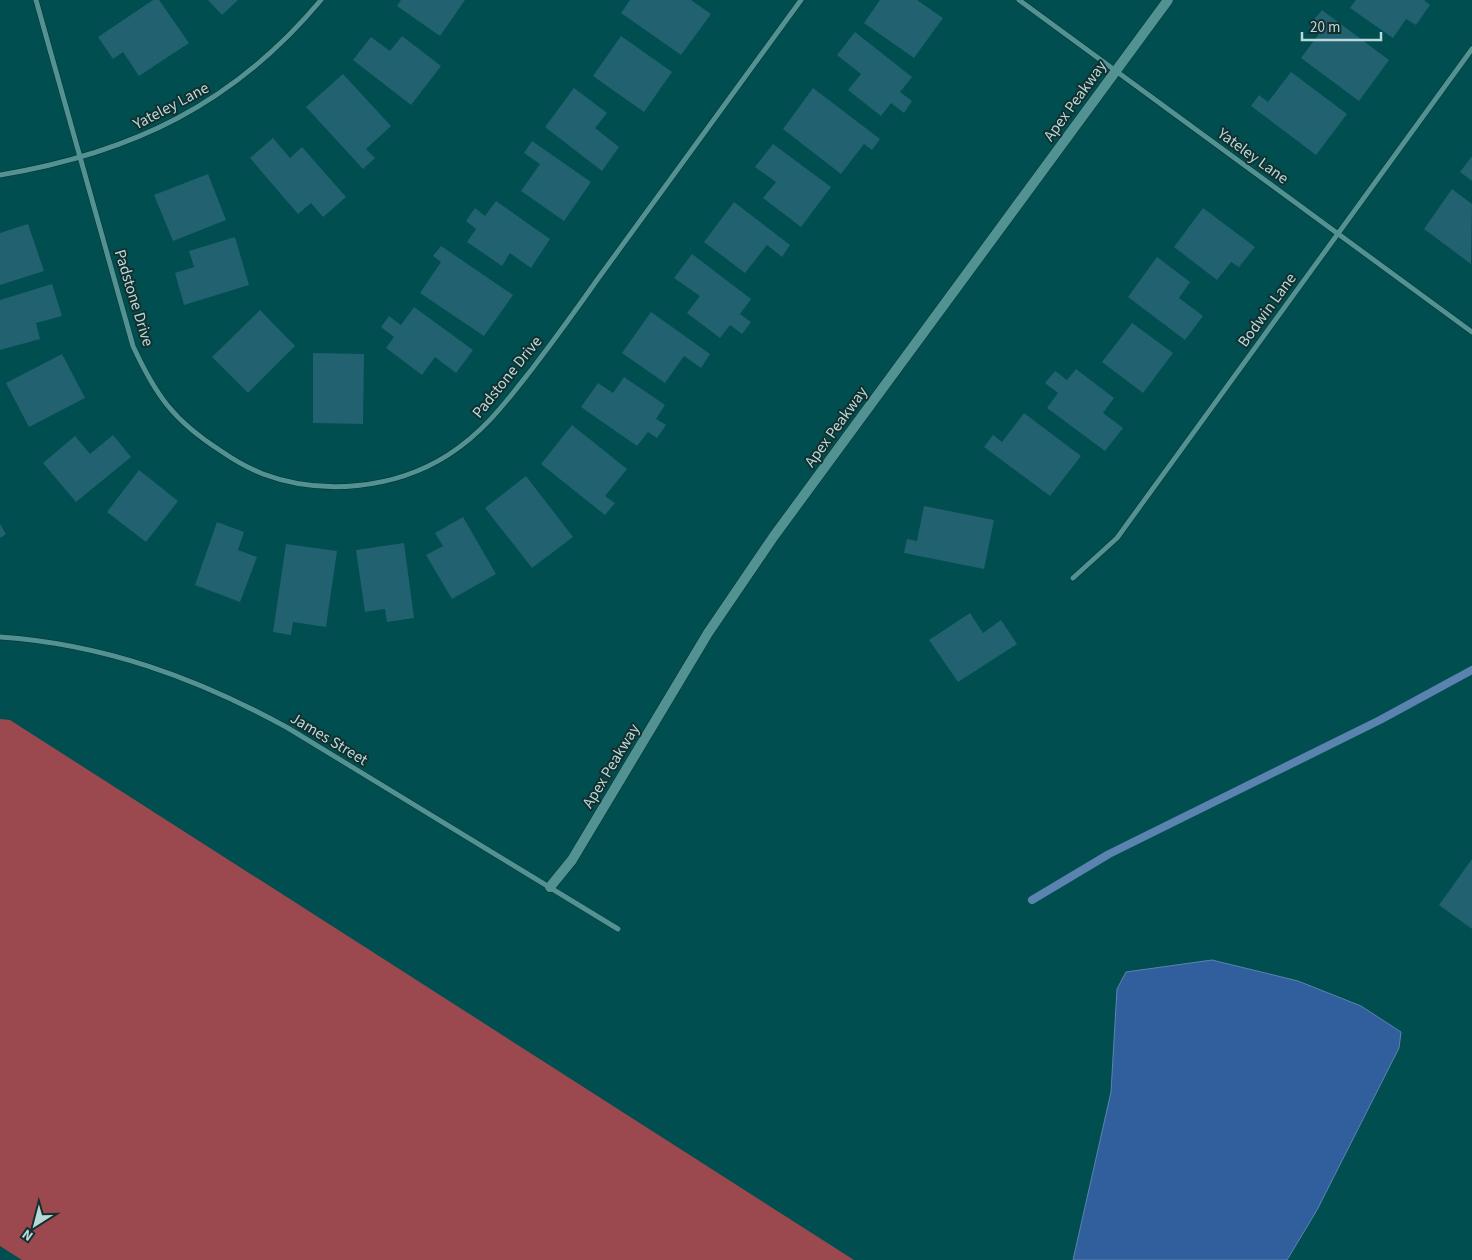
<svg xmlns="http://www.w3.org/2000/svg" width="1472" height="1260" viewBox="0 0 1472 1260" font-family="'Source Sans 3',sans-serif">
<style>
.green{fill:#9b484f}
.water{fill:#315f9d;stroke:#5a84af}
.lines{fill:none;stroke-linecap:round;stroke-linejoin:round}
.stream{stroke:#5a84af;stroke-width:8}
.building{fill:#216170}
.street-casing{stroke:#0c3030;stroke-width:6}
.secondary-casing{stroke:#0c3030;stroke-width:11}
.street{stroke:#529293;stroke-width:5}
.secondary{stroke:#529293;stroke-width:10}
.labels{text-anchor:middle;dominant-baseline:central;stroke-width:4;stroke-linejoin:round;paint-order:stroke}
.street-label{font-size:16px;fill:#b9d9d9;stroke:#132f2f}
</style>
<rect width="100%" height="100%" fill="#004e4f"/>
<path class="green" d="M0,719L10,720L854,1260H22L0,1246Z"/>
<path class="water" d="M1212,960L1298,981L1361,1006L1401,1032L1399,1048L1317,1210L1287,1260H1073L1111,1092L1117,989L1126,972Z"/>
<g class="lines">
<path class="stream" d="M1032,900L1109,854L1380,720L1472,670"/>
</g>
<path class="building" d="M153,0H159L189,43L139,76L123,52L113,59L98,37Z
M208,0H238L222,15Z
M401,0H465L440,36L397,6Z
M630,0H691L711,14L681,55L621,13Z
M880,0H917L943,18L914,58L864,23Z
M1356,0H1424L1430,5L1416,25L1406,19L1393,38L1350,8Z
M1322,10L1389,60L1359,101L1301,58L1322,30L1312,22Z
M855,32L912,77L900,92L912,101L904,113L891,103L881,116L848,90L861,74L837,55Z
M402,36L441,66L411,105L353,60L371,37L390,51Z
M621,36L672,72L644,112L593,76Z
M1291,72L1347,114L1316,155L1251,106L1259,95L1268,102Z
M343,74L391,126L366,149L375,158L363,169L306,107Z
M574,88L607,113L595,128L619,147L602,171L545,127Z
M813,88L880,139L872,150L864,144L841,174L783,129Z
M273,138L290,158L302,147L346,197L323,217L311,203L298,214L250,158Z
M532,141L591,182L564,221L521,191L540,164L524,153Z
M773,144L831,187L801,227L763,198L776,182L755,167Z
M1472,156V181L1460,172Z
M208,174L226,220L173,241L154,195Z
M1452,189L1472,204L1471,264L1424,229Z
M496,201L550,239L531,268L510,253L502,266L467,242L476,229L466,221L475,208L485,216Z
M734,202L790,245L782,257L767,245L745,273L704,242Z
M1203,208L1255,247L1239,267L1231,262L1217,280L1174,247Z
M28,224L44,271L0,285V233Z
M235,237L249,285L184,305L175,273L194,267L189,251Z
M441,246L513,295L484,336L420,293L441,262L433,256Z
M692,254L751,299L740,314L751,322L742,334L730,325L720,338L687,313L700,296L674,278Z
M1157,257L1190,282L1179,298L1203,316L1185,340L1128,297Z
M52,284L62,316L36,323L40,339L0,350V300Z
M414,307L473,350L456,373L435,357L422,375L386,348L394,337L381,327L389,316L401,325Z
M260,310L295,346L248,393L212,357Z
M651,312L710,354L701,368L684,356L665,383L622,353Z
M1132,323L1173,353L1143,393L1102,362Z
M313,353L364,354L363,424L313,423Z
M62,354L85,398L29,427L6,383Z
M1076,369L1114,398L1103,413L1123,428L1105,451L1047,408L1058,393L1045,383L1055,371L1067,380Z
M624,377L665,405L656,419L666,425L657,438L648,432L637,446L581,407L598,383L613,393Z
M1024,413L1081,456L1050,496L984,447L993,435L1002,442Z
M572,425L627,469L605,496L615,503L605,515L541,464Z
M113,435L131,457L76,502L43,463L75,436L90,454Z
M139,470L178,501L146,542L107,512Z
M526,476L573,537L532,568L485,508Z
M924,506L994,520L984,569L904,553L907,539L917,541Z
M463,517L496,574L452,599L426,555L443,546L435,533Z
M217,522L244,532L238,550L257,557L240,602L195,585Z
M0,524L6,534L0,538Z
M404,543L414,618L387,622L385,609L365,612L356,550Z
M286,544L337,551L326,627L293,622L291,635L273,632Z
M970,613L983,633L1001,620L1017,644L958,682L929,640Z
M1472,859V929L1439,905Z"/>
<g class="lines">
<defs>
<path id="street" d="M36,0L133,346C156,396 174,421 221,451C234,460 248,468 263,474C322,496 395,489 448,455C484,432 506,402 532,369C554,340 576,310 597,280C665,187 733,93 801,0
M1019,0L1472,332
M0,175C132,153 234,104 321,0
M1073,578L1117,538L1472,49
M0,637C104,644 197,678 288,728L618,929"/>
<path id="secondary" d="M550,887L572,860L708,633L774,536L1168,0"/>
</defs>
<use href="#street" class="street-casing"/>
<use href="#secondary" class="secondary-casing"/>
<use href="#street" class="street"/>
<use href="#secondary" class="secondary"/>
</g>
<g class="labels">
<g class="street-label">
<text transform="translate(1075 101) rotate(-54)">Apex Peakway</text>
<text transform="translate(171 106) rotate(-28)">Yateley Lane</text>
<text transform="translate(1253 156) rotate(36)">Yateley Lane</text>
<text transform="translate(134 298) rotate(73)">Padstone Drive</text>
<text transform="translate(1267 310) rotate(-54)">Bodwin Lane</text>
<text transform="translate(507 377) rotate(-51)">Padstone Drive</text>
<text transform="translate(836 427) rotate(-54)">Apex Peakway</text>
<text transform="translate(329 739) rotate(31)">James Street</text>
<text transform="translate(611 766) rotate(-59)">Apex Peakway</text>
</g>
</g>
<g transform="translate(35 1225) rotate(216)" stroke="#132f2f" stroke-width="4" paint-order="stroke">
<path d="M0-4L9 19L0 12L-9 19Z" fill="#b9d9d9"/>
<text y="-8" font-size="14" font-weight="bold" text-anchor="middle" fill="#b9d9d9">N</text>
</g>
<path d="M1302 32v8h79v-8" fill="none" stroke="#b9d9d9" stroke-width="2.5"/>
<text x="1310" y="32" font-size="15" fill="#b9d9d9" stroke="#132f2f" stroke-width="4" paint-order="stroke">20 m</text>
</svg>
